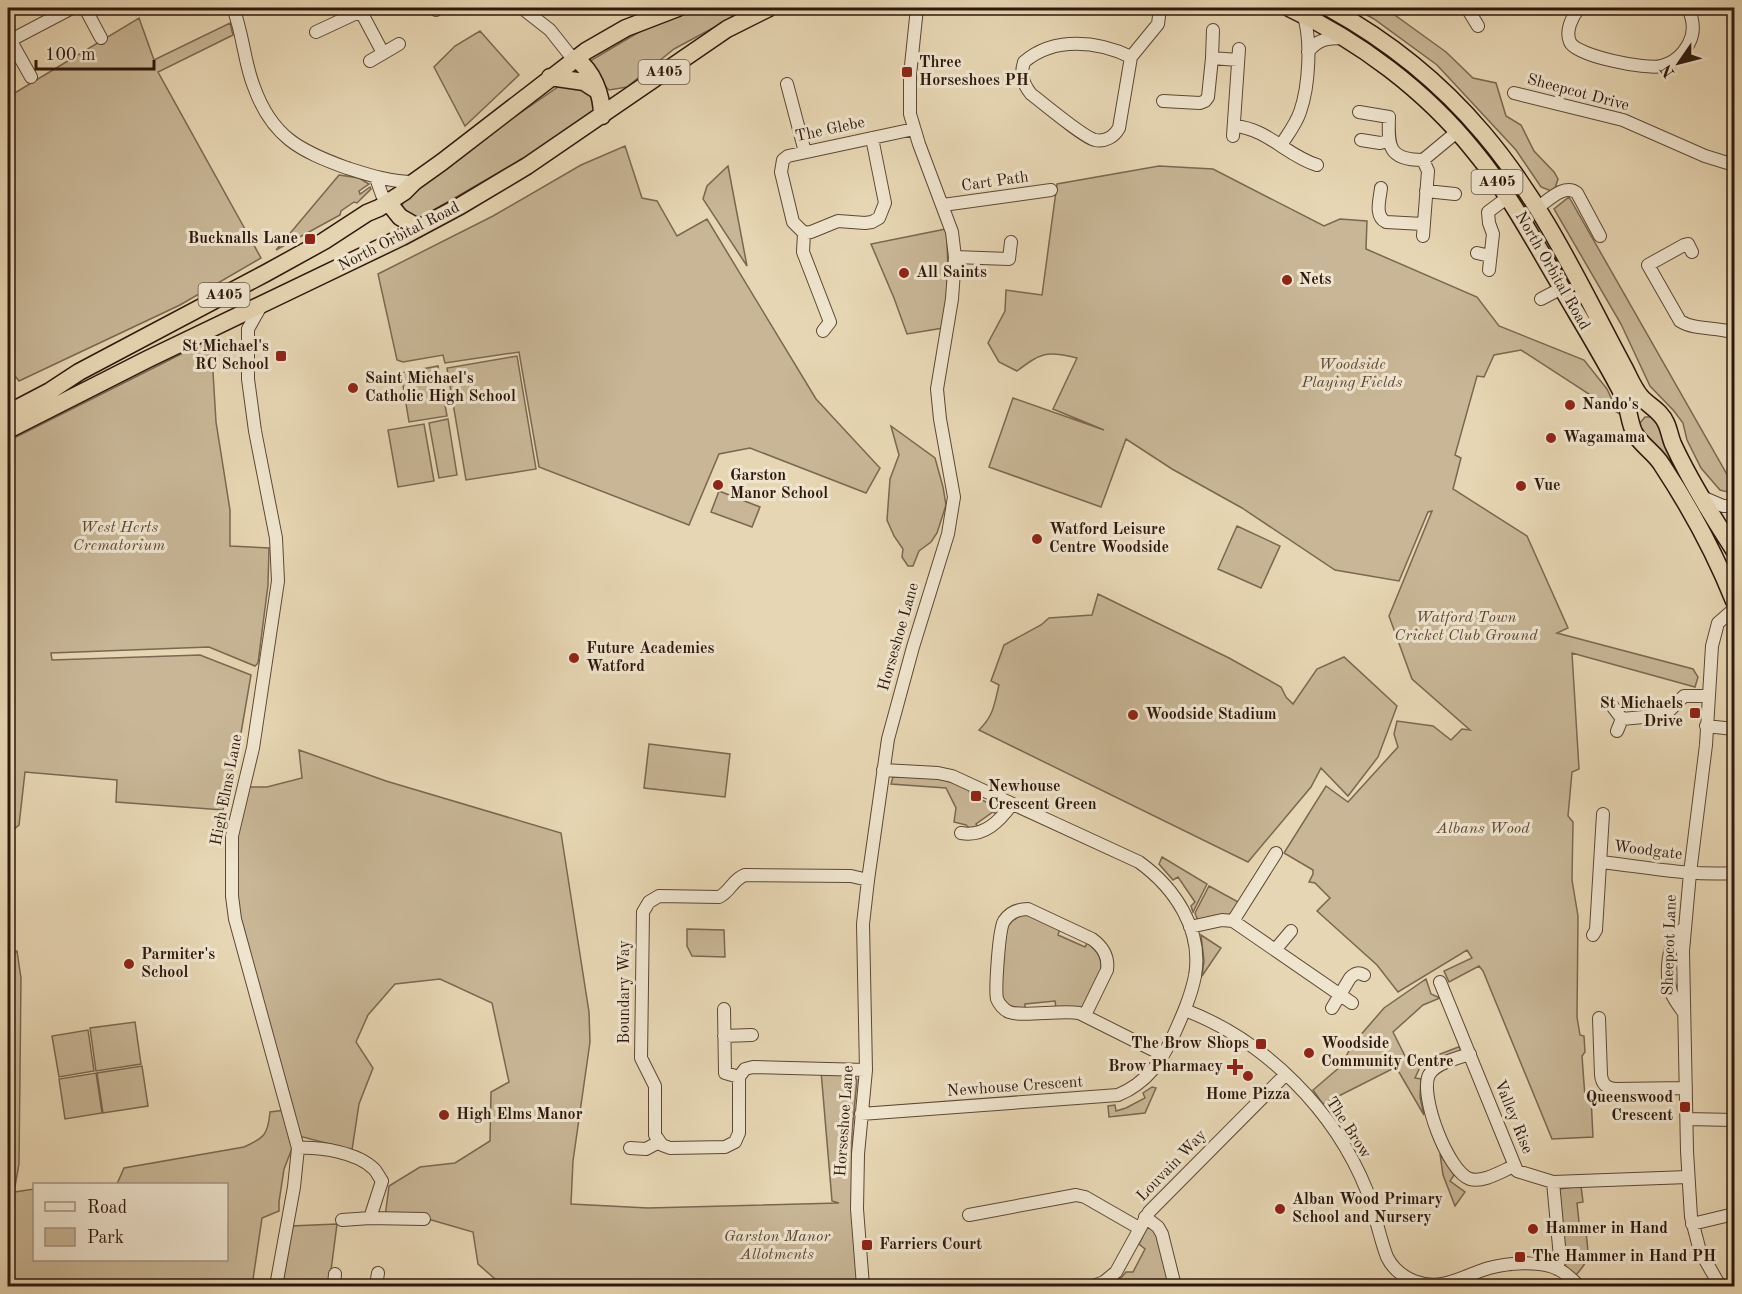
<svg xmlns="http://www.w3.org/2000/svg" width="1742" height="1294" viewBox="0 0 1742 1294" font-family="'Old Standard TT',serif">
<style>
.green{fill:#c8b696;stroke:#7b6750;stroke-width:1.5}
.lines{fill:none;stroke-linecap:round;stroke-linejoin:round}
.minor-casing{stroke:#5c4835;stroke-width:14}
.highway-casing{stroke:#2e180b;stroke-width:19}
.minor{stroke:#efe4ce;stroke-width:12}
.highway{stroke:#e7d6b3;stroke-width:16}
.poi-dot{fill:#8f2418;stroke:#efe4ce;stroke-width:2}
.labels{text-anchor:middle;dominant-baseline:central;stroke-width:6;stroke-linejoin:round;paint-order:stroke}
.shield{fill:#efe4ce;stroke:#685546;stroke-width:1.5}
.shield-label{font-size:15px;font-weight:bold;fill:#2e180b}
.poi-label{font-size:16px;font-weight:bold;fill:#2e180b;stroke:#efe4ce;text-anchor:start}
.street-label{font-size:16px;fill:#2e180b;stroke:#efe4ce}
.park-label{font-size:16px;font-style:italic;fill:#5c4735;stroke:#efe4ce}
</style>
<rect width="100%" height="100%" fill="#e7d6b3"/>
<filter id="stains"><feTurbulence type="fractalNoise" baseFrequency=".00333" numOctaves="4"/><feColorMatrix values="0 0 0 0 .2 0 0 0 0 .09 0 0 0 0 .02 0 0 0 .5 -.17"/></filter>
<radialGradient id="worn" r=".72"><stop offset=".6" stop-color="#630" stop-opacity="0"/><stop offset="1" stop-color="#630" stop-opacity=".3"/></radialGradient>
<path class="green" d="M710,8H750L674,49L627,87L609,90L595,76L590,61L639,32L675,16Z
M1354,8H1385L1446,52L1473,78L1496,83L1506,116L1521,125L1534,151L1554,172L1558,179L1555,188L1551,191L1541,187L1516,150L1437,65L1374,19Z
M139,18L154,60L230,23L233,35L158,72L261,258L180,305L19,381L8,367V97Z
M480,31L519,75L465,126L434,67L455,46Z
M571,84L585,88L596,102L591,119L420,218H412L402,207L403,201L407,197L494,131L558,87Z
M625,146L642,198L657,201L677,236L707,219L816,399L880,468L866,493L750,448L719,454L689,525L539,467L519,352L445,363L443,355L403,362L397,360L378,274L493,216L581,165Z
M728,166L747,266L703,199L707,186Z
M1159,166L1213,169L1324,226L1340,219L1367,221L1366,249L1477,297L1499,326L1584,360L1607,389L1618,413L1521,350L1494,355L1484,377L1477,376L1455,455L1461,458L1453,489L1527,536L1568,628L1557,633L1693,669L1698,677L1695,687L1572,653L1579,769L1572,772L1568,816L1573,822L1572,880L1578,916L1577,1017L1580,1035L1584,1036L1585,1052L1582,1056L1585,1097H1591L1593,1137L1552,1139L1483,971L1479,966L1449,982L1444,971L1472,958L1467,950L1398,992L1377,965L1317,911L1330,898L1315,883L1309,882L1313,874V870L1284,853L1326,786L1348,802L1398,747L1394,734L1397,721L1433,726L1451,740L1462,729L1470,730L1412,679L1389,616L1432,511L1428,512L1399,581L1335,570L1242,508L1172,469L1126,439L1101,507L989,467L1013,398L1104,430L1053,409L1077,358C1046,350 1041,353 1017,371L999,362L988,343L1005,311L1006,290L1042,295L1057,184Z
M339,175L359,178L369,184L359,191L360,194L370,187L371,189L357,203L354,202L341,211L340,215L276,250Z
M1569,197L1733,485L1728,492L1720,490L1701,468L1687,440L1683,423L1674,411L1650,386L1621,324L1554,209Z
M946,229C949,262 948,294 943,328L907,334L894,298L871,244Z
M211,339L216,422L230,510V546L269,548L268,585L258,663L255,666L209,647L51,653L52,660L200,655L251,675L241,733L223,810L116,802L117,780L25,772L19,825L8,834V441Z
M517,356L536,469L466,480L447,368Z
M438,366L447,416L409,422L401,373Z
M1645,417H1651L1655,419L1676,461L1670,465L1644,435L1639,424Z
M448,419L457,475L439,478L429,423Z
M424,424L434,481L398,487L388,430Z
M891,426L935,458L943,487L946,505L937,533L931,542L919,551L913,566H908L902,557L903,549L894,536L887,520L890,479L899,455Z
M719,491L760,507L752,527L711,512Z
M1237,526L1280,546L1261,588L1218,569Z
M1098,594L1229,658L1281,687L1286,697L1293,704L1317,669L1344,657L1397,706L1378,757L1348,796L1321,768L1311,787L1248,862L979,730C994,715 994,705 999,685L991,681L1004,645L1041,625L1049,618L1092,615Z
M649,744L730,754L725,797L644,788Z
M299,750L386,781L561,833L589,1012L590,1042L573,1161L571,1204L648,1208L839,1203L832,1201L821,1071L854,1075L857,1080L852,1132V1208L859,1286H503L478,1264L473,1232L428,1219L385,1217L389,1186L420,1167L455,1163L490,1141L491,1092L509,1082L492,1003L440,979L395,984L368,1015L356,1042L373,1068L359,1104L352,1150L299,1136L240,915L236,894L237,838L249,787H267L302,778Z
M893,777H935L968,788L970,794L1002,810L998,815L993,812L976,824L979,829L972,831L966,825L954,822L956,808L946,788L891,784Z
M1162,857L1207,884L1193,912L1191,906L1195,902L1178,877L1173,880L1159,864Z
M1209,886L1240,903L1231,916L1198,921L1195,913Z
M1025,912L1060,929L1058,935L1085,947L1088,942C1095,948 1102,958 1101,967C1101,977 1089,999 1084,1008H1056L1055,1001L1025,1004V1011C1013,1007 1005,1006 1001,994L1005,925Z
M687,929L724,930L725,957L692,956L687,946Z
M1201,935L1221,948L1202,976L1204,961Z
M17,951L21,978L19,1164L14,1192L34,1189V1260H226V1184H117L124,1168L244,1147C264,1138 268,1135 270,1112L285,1110L293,1146L284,1169L279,1202V1211L262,1218L252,1286H8V954Z
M1426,979L1431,994L1440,998L1423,1005L1393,1032L1408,1062L1422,1061L1461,1046L1459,1053L1427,1068L1421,1065L1415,1078L1421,1079L1420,1097L1424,1115L1396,1067L1323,1104L1313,1090L1341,1066L1352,1045L1384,1008Z
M135,1022L141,1064L96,1071L90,1028Z
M88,1030L94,1071L59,1077L52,1036Z
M142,1066L148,1106L103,1113L97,1073Z
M96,1073L102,1113L65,1119L59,1079Z
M1152,1087L1156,1088L1145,1113L1109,1117L1108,1106L1115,1105L1116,1111L1126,1108L1145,1098L1143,1093Z
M1440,1154L1454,1175L1450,1181L1465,1192L1455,1206L1443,1175Z
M1581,1186L1583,1202L1577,1203L1580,1232H1586C1588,1255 1592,1257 1576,1275L1567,1268L1564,1262L1559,1189Z
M337,1224L329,1286H280L290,1226Z
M1149,1224L1156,1233L1171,1286H1122L1119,1280L1126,1272H1133L1145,1249L1139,1244Z"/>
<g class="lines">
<defs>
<path id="minor" d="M85,8L101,38
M233,8C243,33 244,62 254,87C272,137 300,151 347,168C369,175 390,182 414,182
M359,8L383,53
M522,8L550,30L569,54L575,58
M1467,8L1478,26
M1579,8C1572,17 1565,31 1570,42C1576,56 1647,70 1661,66C1674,63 1683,55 1689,43C1695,32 1693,19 1688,8
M436,10L438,8
M1213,30L1212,58L1238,60
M316,32L361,11
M8,36L31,77
M11,40L72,8
M1308,52C1318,39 1327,38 1343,38
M1131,57C1098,41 1054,36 1024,62C1020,75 1023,84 1031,94C1043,103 1083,137 1095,140C1105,142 1114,137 1119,128L1131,57L1158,24L1160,8
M370,61L399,44
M787,84L805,152
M1514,93L1623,120L1705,156L1734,165
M1163,101L1200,103L1205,101L1208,97L1212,58
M1359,112L1389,117C1388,146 1388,160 1423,160L1458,131
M1235,126C1268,129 1287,156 1317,165
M1233,136L1239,49
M1361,140L1380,143L1388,141
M1281,145C1288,134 1296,124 1300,112C1309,87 1312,39 1303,14
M376,178L382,195L388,202
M1381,188C1380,199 1374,216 1386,222L1423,224
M1426,191L1455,194
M943,205L1051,190
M1537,208C1548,201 1564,183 1577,193L1600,236
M804,233L811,232L838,221L865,223L872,222L879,218L885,203L872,138
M1423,236L1428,171L1423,160
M1692,252L1688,244L1684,245L1648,265L1680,321C1696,331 1717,326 1734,333
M1477,253L1490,256
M955,257L1009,259L1011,242
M1489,270L1493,234L1489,223L1488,212L1508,197
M1541,299L1562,288
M262,304L248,329V379L255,431L276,538L278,581L253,748L232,836V896L235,919L298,1148L294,1187L276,1286
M823,331L830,322L803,252L804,233L793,222L781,172L783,160L788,156L914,129
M1702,497L1723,506H1734
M1610,703L1622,719L1617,731
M1622,719L1665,715L1684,696H1708
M1706,726L1734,729
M961,833C984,837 999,822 1012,804
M1601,862C1646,867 1690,876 1734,873
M1233,921L1276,853
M1190,927L1222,920L1233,921L1352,1003
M1593,935L1596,930L1603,814
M1275,950L1291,931
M1440,982L1517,1171L1553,1182L1688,1177
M1332,1008L1350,978C1355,973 1358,972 1364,975
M724,1009L725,1073L739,1077
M1185,1010C1266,1041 1335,1111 1367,1191C1375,1212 1379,1236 1387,1257C1393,1269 1401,1276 1414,1281C1442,1292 1462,1276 1489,1268C1508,1263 1539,1260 1558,1269C1566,1273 1573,1280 1579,1286
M1684,1013C1679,1006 1674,1000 1671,992C1665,973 1667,941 1684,928
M1085,1015L1107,970C1109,956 1103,947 1092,939L1028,909C1018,909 1010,912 1004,921C999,928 995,989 997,999C999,1004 1004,1010 1009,1012C1022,1017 1060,1010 1079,1013L1163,1055
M1599,1018L1601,1075C1602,1084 1606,1088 1615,1089L1686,1088
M724,1036L752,1035
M1470,1054C1458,1058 1435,1063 1429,1075C1419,1095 1448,1172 1470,1179C1483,1183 1502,1171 1514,1166
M866,1070L753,1067L745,1069L739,1077V1133L735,1142L725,1147L670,1148L662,1145L655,1135V1086L641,1058L643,912L649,902L659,896L719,897C730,892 733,879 745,875L851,876L868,880
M861,1114L1118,1095C1147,1083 1162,1061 1175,1032C1183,1014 1191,996 1195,976C1203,930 1175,888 1139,862L952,776L938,773L883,770
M1687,1119L1734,1120
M298,1148C320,1147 357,1152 374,1169C377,1172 379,1177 382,1181L370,1218
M630,1148L646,1149L659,1142
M1553,1182L1560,1257L1557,1269
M969,1215L1076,1195L1085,1197L1139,1228
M1145,1217L1158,1227L1162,1234L1175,1286
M342,1220L370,1218L424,1219
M1692,1224L1734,1214
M334,1286L335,1274
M376,1286L378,1273
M863,1286L857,1209L858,1154L866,1070L863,924L868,880L888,739L913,647L948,534L954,497L940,419L937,389L952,299L955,257L952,232L919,144L910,114V75L917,8
M1093,1286L1104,1282L1116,1272L1149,1212L1286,1074
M1720,1286L1700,1251L1691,1217L1687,1151L1683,951L1690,873L1706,745L1712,646L1718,623L1734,609"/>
<path id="highway" d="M1289,8C1359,41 1425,90 1474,151C1508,192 1533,239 1560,285C1581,321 1604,358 1623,395C1629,407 1629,424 1635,434C1642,446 1655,453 1662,465C1689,506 1716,556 1734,601
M1329,8C1387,40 1440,82 1483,133C1543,203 1582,289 1625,369C1630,379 1634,389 1641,397C1649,406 1661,411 1666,423C1669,429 1670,437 1673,444C1690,481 1712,516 1734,550
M575,58C593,71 602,94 602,116
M550,77L584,82L598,91
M388,202L400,217L419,228
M8,413L50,391L79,372L266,273L324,241L367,213L379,208L404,192L414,182L442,162L586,51L626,28L678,8
M8,430L148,359L402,237L460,206L527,166L727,29L769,8"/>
</defs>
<use href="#minor" class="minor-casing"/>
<use href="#highway" class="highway-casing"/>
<use href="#minor" class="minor"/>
<use href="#highway" class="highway"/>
</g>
<g class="poi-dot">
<rect x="901" y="66" width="12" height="12" rx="3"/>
<rect x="304" y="233" width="12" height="12" rx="3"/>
<circle cx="904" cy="273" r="6"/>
<circle cx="1287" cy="280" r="6"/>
<rect x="275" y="350" width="12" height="12" rx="3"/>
<circle cx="353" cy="388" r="6"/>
<circle cx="1570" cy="405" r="6"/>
<circle cx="1551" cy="438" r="6"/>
<circle cx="718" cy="485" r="6"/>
<circle cx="1521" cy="486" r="6"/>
<circle cx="1037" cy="539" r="6"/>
<circle cx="574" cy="658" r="6"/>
<rect x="1689" y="707" width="12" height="12" rx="3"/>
<circle cx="1133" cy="715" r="6"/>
<rect x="970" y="790" width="12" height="12" rx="3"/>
<circle cx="129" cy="964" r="6"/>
<rect x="1255" y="1038" width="12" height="12" rx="3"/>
<circle cx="1309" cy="1053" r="6"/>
<path d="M1232 1058h6v6h6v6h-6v6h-6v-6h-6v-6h6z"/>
<circle cx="1248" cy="1076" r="6"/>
<rect x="1679" y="1101" width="12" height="12" rx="3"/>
<circle cx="444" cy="1115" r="6"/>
<circle cx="1280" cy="1209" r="6"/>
<circle cx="1533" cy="1229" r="6"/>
<rect x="861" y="1239" width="12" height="12" rx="3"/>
<rect x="1514" y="1251" width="12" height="12" rx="3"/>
</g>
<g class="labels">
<g class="shield">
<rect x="638.5" y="60" width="51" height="24" rx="4.5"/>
<rect x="1471.5" y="170" width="51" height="24" rx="4.5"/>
<rect x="198.5" y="283" width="51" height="24" rx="4.5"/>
</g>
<g class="shield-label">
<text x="664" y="72">A405</text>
<text x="1497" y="182">A405</text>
<text x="224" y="295">A405</text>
</g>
<g class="poi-label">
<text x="919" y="63">Three<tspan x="919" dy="18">Horseshoes PH</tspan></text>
<text x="298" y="239" text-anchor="end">Bucknalls Lane</text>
<text x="916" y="273">All Saints</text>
<text x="1299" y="280">Nets</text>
<text x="269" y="347" text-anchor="end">St Michael's<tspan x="269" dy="18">RC School</tspan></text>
<text x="365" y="379">Saint Michael's<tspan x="365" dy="18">Catholic High School</tspan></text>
<text x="1582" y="405">Nando's</text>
<text x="1563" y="438">Wagamama</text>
<text x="730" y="476">Garston<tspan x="730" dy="18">Manor School</tspan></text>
<text x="1533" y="486">Vue</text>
<text x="1049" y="530">Watford Leisure<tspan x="1049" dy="18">Centre Woodside</tspan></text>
<text x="586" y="649">Future Academies<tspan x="586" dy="18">Watford</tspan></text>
<text x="1683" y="704" text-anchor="end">St Michaels<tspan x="1683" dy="18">Drive</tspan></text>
<text x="1145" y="715">Woodside Stadium</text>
<text x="988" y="787">Newhouse<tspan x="988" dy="18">Crescent Green</tspan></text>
<text x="141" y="955">Parmiter's<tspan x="141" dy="18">School</tspan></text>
<text x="1249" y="1044" text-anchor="end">The Brow Shops</text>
<text x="1321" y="1044">Woodside<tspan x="1321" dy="18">Community Centre</tspan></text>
<text x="1223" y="1067" text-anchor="end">Brow Pharmacy</text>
<text x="1248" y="1095" text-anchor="middle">Home Pizza</text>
<text x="1673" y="1098" text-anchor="end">Queenswood<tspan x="1673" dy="18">Crescent</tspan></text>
<text x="456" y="1115">High Elms Manor</text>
<text x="1292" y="1200">Alban Wood Primary<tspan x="1292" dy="18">School and Nursery</tspan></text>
<text x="1545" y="1229">Hammer in Hand</text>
<text x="879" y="1245">Farriers Court</text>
<text x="1532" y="1257">The Hammer in Hand PH</text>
</g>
<g class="street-label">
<text transform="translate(1578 93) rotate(15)">Sheepcot Drive</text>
<text transform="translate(830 130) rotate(-12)">The Glebe</text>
<text transform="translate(995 182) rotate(-8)">Cart Path</text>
<text transform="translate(399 237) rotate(-27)">North Orbital Road</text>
<text transform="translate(1552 271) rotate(60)">North Orbital Road</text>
<text transform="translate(899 637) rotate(-74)">Horseshoe Lane</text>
<text transform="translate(227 790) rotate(-79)">High Elms Lane</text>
<text transform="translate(1648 851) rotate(7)">Woodgate</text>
<text transform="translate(1670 945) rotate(-88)">Sheepcot Lane</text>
<text transform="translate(625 992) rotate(-90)">Boundary Way</text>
<text transform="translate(1015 1087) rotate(-4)">Newhouse Crescent</text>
<text transform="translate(1513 1117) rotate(68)">Valley Rise</text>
<text transform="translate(845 1121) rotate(-86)">Horseshoe Lane</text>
<text transform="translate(1348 1128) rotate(57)">The Brow</text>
<text transform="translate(1172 1166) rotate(-46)">Louvain Way</text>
</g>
<g class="park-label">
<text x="1352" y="365">Woodside<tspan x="1352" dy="18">Playing Fields</tspan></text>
<text x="119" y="528">West Herts<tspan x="119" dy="18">Crematorium</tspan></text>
<text x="1466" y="618">Watford Town<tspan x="1466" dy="18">Cricket Club Ground</tspan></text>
<text x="1483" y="829">Albans Wood</text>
<text x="777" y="1237">Garston Manor<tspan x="777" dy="18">Allotments</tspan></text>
</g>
</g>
<rect width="1742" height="1294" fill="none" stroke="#e7d6b3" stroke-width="30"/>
<rect x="9" y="9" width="1724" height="1276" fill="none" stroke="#2e180b" stroke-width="3"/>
<rect x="15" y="15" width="1712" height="1264" fill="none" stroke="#2e180b" stroke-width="1.5"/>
<rect x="33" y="1183" width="195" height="78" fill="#efe4ce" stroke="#a29280" stroke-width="1.5"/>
<rect x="45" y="1202" width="30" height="9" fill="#efe4ce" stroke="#a29280" stroke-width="1.5"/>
<text x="87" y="1213" font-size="18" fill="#2e180b">Road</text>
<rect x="45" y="1228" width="30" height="18" fill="#c8b696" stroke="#a29280" stroke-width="1.5"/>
<text x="87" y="1243" font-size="18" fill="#2e180b">Park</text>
<g transform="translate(1679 63) rotate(235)" stroke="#efe4ce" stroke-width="4.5" paint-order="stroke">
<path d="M0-4.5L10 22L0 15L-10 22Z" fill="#2e180b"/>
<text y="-9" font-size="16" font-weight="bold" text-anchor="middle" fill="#2e180b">N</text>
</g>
<path d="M36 60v9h118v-9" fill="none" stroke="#2e180b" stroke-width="3"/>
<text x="45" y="60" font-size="18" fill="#2e180b" stroke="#efe4ce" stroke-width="4.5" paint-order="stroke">100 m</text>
<rect width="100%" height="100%" filter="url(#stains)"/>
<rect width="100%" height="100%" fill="url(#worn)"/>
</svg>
